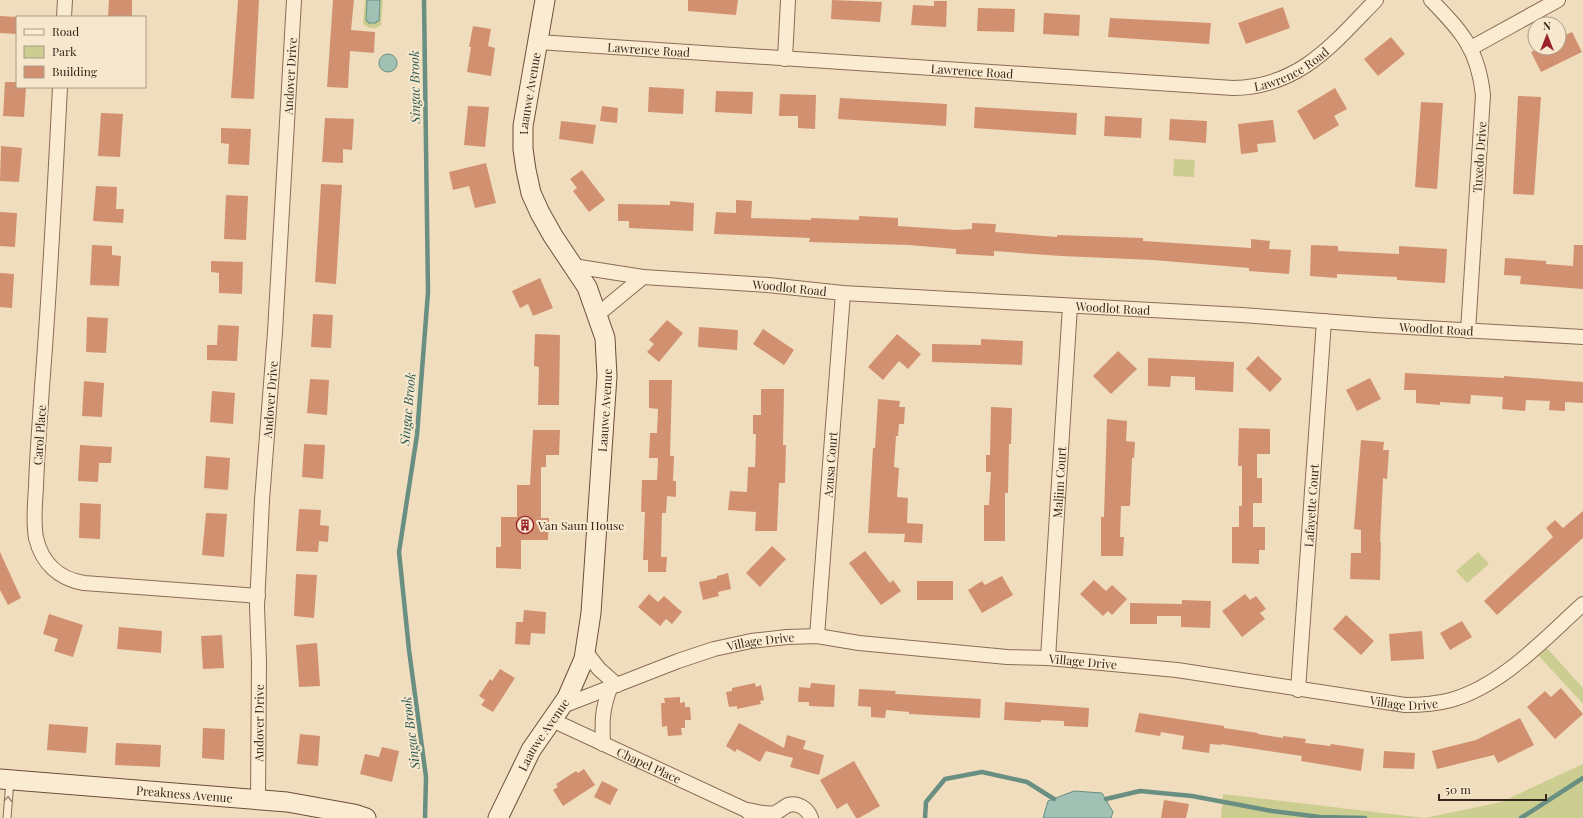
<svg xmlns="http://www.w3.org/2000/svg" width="1583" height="818" viewBox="0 0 1583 818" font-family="'Playfair Display',serif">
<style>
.green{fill:#ccce91}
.water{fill:#a1c1b5;stroke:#688f82}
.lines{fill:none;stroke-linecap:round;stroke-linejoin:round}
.stream{stroke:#688f82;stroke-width:4.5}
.building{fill:#d19170}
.lane-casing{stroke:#896d55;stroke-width:9}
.street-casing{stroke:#896d55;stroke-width:16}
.secondary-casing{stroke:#6a4e39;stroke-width:21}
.lane{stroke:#fbebd0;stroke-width:7}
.street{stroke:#fbebd0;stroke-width:14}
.secondary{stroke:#fbebd0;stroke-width:19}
.oneway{stroke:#998876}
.labels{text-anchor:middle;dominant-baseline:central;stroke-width:4;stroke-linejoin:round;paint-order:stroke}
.street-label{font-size:12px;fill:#37261b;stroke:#f7e8cd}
.poi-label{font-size:12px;fill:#37261b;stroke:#f7e8cd;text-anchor:start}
.water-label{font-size:13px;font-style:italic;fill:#295851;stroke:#f7e8cd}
</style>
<rect width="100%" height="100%" fill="#f0ddbd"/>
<path class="green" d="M365,0H383L381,25C375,29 369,29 363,24Z
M1174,159L1195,160L1194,177L1173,176Z
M1478,552L1489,564L1467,583L1456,571Z
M1546,647L1583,688V704L1538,655Z
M1583,764V818H1221L1223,794L1425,818L1501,802Z"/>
<path class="water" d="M367,0H380L379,21H377L376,23H368V21H366Z
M379 63a9 9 0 1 1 18 0a9 9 0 1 1-18 0Z
M1074,791L1102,793L1113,812L1111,818H1043L1048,801Z"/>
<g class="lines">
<path class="stream" d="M424,0L428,292L417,435L399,552L409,650L426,777L425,818
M1106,799L1140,791L1192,796L1272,811L1320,817L1365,818
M925,818L926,802L945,779L982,772L1027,782L1054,799
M1521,818L1583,778"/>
</g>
<path class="building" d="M109,0H132V17H108Z
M238,0H259L254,99L231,98Z
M333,0H354L351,30L375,32L374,53L350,51L348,88L327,87Z
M688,0H738L736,15L688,11Z
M832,0L882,2L880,22L831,19Z
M934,1H947L946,27L911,25L913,5L934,6Z
M1283,7L1290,28L1246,44L1238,23Z
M978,8L1015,9L1014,32L977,31Z
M1044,13L1080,15L1079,36L1043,34Z
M0,16L17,17V34L0,33Z
M1110,18L1211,23L1209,44L1108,37Z
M473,26L491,29L488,46L495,48L491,76L467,72L471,47H469Z
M1572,32L1582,52L1541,72L1531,52L1539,48H1559V38Z
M1391,37L1405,54L1378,76L1364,59Z
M5,82H17V87H26L24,117L3,116Z
M649,87L684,89L683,114L648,112Z
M1335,88L1347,109L1334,116L1339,125L1314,140L1297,111Z
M716,91L753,92L752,114L715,112Z
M780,94L816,95L815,129L798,128V116H779Z
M1518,96L1541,97L1534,195L1513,194Z
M840,98L947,104L946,126L838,119Z
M1421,102L1443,103L1437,189L1415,187Z
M468,106L489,107L485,147L464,145Z
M602,106L618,108L617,123L600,121Z
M975,107L1077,113L1076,135L974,128Z
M101,113L123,114L120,157L98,156Z
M1105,116L1142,118L1141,138L1104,136Z
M325,118L354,119L352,150L343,149V163L322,162Z
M1170,119L1207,121L1206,143L1169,140Z
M1273,120L1276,142L1257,144L1258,152L1241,154L1238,124Z
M561,121L596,125L593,144L559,139Z
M221,128L251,129L249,165L228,164L229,144L221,143Z
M1,146L22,148L19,182L0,181Z
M486,163L496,203L475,208L469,186L453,190L449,172Z
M582,170L605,200L589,212L573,191L577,188L570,179Z
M321,184L342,185L336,284L315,282Z
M96,186L117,187L116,209H124L123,223L93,221Z
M226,195L248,196L246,240L224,239Z
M736,200L752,201L751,218L811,220V218L859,220V216L898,218V226L957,230L972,229V223L996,224L995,232L1057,237V235L1143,238V241L1251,248V239L1270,241L1269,249L1291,250L1289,274L1249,271V268L1153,260L1061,256L994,251V256L956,254V249L909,245L809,242L810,238L714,234L716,212L736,213Z
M670,201L694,203L693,231L629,228V221H618V204L670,205Z
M0,212L17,213L15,247L0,246Z
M92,245L112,246V255L121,256L119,286L90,285Z
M1311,245L1338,246V251L1399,254V246L1447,249L1445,283L1397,280V277L1337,274V278L1310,276Z
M1574,245H1583V289L1520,284L1521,276L1504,275L1505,258L1546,261V264L1573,266Z
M211,261L243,262L242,294L219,293V273L211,272Z
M0,273L14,274L12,308L0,307Z
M540,278L553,308L533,316L528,304L520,308L512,291Z
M313,314L333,315L331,348L311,347Z
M87,317L108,318L106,353L86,352Z
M667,320L683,333L659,362L647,352L654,344L649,340Z
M218,325L239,326L237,361L207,360V345H217Z
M699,327L738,330L737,350L698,347Z
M763,329L794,350L784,365L753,344Z
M535,334L560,335L559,405H538L539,367L534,366Z
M897,334L921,354L908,369L899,361L883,380L868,367Z
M981,339L1023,341L1022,365L932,362V344L981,345Z
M1118,351L1137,369L1111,394L1093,376Z
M1258,356L1282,379L1270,392L1246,369Z
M1148,358L1234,362L1233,392L1195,390V377L1171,376L1170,387L1148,386Z
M1405,373L1504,378V376L1583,382V403L1565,402V411L1549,410L1550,401L1526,400L1525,411L1502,409L1503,397L1471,395L1470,404L1440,402V405L1416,403V390H1404Z
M1370,378L1381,399L1357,411L1346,390Z
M310,379L329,380L327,415L307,413Z
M649,380H672L670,456H674L673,481H676V497L667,496L666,513H662L661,557H667L666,572H648V560H643L645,512H641L642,480H657L658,458H649L650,433H657L658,409L649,408Z
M84,381L104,383L102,417L82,416Z
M761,389H784L783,445H786L785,483H779L777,531H755L756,512L728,510L730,491L747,492L748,467H755L756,434H753V415H761Z
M212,391L235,393L233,424L210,422Z
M878,399L900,401L899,407H905L904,424H899L898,436H896L894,467L899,468L897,497L908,498L907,523L923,524L922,543L904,542L905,534L868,533L873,448H875Z
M991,407L1012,408L1011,444H1009L1008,493H1005V541H984V505H989L991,472H986V455H990Z
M1107,419L1127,421L1126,441L1135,442L1134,458H1132L1130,506H1121L1120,537H1124L1123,556H1101V517H1104Z
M1239,428L1270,429V454H1257V478H1262V503H1253V527H1265V550H1259V564L1232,563V527H1239V506H1242V466H1238Z
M533,430H560L559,455H546V467H541V518H549L548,540H521V569L496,568V547H501V517H517V485H530Z
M1361,440L1384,442L1383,450H1389L1387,479L1383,478L1380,542H1381L1380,580L1350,579L1351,553H1361V530L1354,529Z
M304,444L325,445L323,479L302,477Z
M80,445L112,447L111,463H99L98,482L78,481Z
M206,456L230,458L228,490L204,488Z
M80,503L101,504L100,539L79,538Z
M299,509L321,510L320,525L329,526L328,542L319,541L318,552L296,551Z
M1583,511V538L1497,615L1484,601L1553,537L1546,528L1555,520L1563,528Z
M206,513L227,514L224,557L202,555Z
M772,546L786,559L760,587L746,573Z
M865,551L890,583L893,580L901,591L881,605L849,563Z
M0,552L21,598L8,605L0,590Z
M728,573L731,589L718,592L719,596L703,600L699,582L717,578V576Z
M296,574L317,575L314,618L294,616Z
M1002,576L1013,595L982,613L968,590L982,581L985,585Z
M1094,580L1106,591L1112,585L1127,599L1112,615L1108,611L1103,616L1080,594Z
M917,581H953V600H917Z
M649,594L658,602L664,596L682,612L672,624L666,619L660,626L638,607Z
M1245,594L1250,600L1256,596L1266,609L1260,613L1265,619L1242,637L1222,611Z
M1182,600L1211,601L1210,628L1181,627V616H1157V624H1130V603L1182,604Z
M524,610L546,612L545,634L531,633L530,645L515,644L516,622H523Z
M49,614L83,625L73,657L54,651L58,639L43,634Z
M1346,615L1374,641L1361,655L1333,629Z
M1462,621L1472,637L1450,650L1440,633Z
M119,627L162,631L161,653L117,649Z
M1422,631L1424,659L1391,661L1389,634Z
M222,635L224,668L203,669L201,636Z
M317,643L320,686L299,687L296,645Z
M500,669L515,678L493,712L481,705L485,700L479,696L490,679L492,681Z
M755,683L756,687L761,685L764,700L760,701L761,704L737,709V706L729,707L726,692L732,691V688Z
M811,683L835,685L834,707L809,706V702H798L799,687L810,688Z
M1561,688L1583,714L1555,739L1527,707L1545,691L1551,697Z
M859,689L896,691L895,694L981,699L980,718L909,714V712L886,710L885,718L871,717V707L858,706Z
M680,697V703L685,702V707H690L691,720H685V728H681L682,735L668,736L667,726L662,727L661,703H665L664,698Z
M1005,702L1089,708L1088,727L1064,726V721L1041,720V722L1004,720Z
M1139,713L1224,726V728L1258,733V734L1283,738V736L1306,739L1305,743L1330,746L1331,744L1364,749L1361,771L1301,761L1302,756L1221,744V745L1210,744L1209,753L1182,749L1184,736L1161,732L1160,736L1135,732Z
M1520,718L1534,745L1498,763L1494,755L1437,769L1432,751L1476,740Z
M739,723L784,748L787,735L806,741L803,749L824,755L819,775L790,767L793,758L766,751L760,762L737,749L735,752L726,746Z
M49,724L88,727L86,753L47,750Z
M203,728L225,729L224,760L202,758Z
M300,734L320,736L318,766L297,764Z
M116,743L161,745L160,767L115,765Z
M382,747L399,751L392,782L360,774L365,754L379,757Z
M1384,751L1415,753L1414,769L1383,768Z
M854,761L880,806L859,818H856L847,803L837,809L820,780Z
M584,769L595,785L563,806L553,790L558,787L556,784L576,771L578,773Z
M602,781L618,789L610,805L594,797Z
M1164,800L1189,804L1186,818H1161Z"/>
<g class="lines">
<defs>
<path id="lane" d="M7,818L10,780"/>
<g id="street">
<path d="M1431,0C1462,32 1478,49 1483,95L1468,331"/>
<path d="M64,17L65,0"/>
<path id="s1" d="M538,42L1233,88C1300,87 1333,44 1376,0"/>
<path d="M1471,48L1558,0"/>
<path d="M785,59L788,0"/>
<path d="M60,87C55,187 50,287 42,387C40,420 37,453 36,487C35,504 33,521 36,538C42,563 59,579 84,583L258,596"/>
<path id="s2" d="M573,266L643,277L768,285L843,293L1242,315L1374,325L1583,337"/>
<path d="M597,315L643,277"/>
<path id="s3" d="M817,636L843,293"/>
<path d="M585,651L599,669L617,685"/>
<path id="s4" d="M1048,658L1070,306"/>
<path id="s5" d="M1298,690L1324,321"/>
<path id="s6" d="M560,707L678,661L714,649L751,641L787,637L817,636L859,643L1007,657L1048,658L1177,670L1405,705C1420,705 1436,704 1451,700C1503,685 1544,639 1583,604"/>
<path id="s7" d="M552,720L746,810L756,818"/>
<path d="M603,744C602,720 602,710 610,688"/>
<path id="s8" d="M258,800L259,662L257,606L262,500L275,332L294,0"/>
<path d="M746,810C755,811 766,815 775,813C780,811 784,807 788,805C798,802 808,809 811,818"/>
</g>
<g id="secondary">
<path id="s9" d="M0,779L287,802L354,814L366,818"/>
<path id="s10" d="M498,818L531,750L567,698L584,659L591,613L607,376L605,338L587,287L553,236L540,213L531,193L526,170L523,149V126L545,0"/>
</g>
</defs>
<use href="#lane" class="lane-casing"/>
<use href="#street" class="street-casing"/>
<use href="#secondary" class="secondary-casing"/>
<use href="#lane" class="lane"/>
<use href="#street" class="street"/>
<use href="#secondary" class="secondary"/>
</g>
<defs><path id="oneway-chevron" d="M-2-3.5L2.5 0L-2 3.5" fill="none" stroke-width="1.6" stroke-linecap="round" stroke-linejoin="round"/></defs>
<use class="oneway" href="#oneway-chevron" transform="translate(8 799) rotate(-86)"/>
<defs>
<symbol id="building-ring" viewBox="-11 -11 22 22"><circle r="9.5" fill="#f7e8cd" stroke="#9b222c" stroke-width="1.5"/><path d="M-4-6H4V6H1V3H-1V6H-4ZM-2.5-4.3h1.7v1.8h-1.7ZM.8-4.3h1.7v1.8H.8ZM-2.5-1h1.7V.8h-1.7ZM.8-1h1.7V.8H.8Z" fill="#9b222c"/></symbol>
</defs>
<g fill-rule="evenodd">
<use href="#building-ring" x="515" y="515" width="20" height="20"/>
</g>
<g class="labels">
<g class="street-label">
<text stroke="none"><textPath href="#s1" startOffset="111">Lawrence Road</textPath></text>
<text stroke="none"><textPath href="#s1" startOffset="759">Lawrence Road</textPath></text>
<text stroke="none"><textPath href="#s1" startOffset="435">Lawrence Road</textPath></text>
<text stroke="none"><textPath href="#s8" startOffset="725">Andover Drive</textPath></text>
<text stroke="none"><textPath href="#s10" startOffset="768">Laauwe Avenue</textPath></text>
<text transform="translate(1479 157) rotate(-86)">Tuxedo Drive</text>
<text stroke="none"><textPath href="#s2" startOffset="218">Woodlot Road</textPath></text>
<text stroke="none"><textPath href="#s2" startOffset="542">Woodlot Road</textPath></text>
<text stroke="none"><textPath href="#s2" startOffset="866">Woodlot Road</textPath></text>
<text stroke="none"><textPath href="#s8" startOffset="401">Andover Drive</textPath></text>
<text stroke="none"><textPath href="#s10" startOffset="431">Laauwe Avenue</textPath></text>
<text transform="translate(39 435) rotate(-86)">Carol Place</text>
<text stroke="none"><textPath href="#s3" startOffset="172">Azusa Court</textPath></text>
<text stroke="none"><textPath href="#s4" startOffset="176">Maljim Court</textPath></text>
<text stroke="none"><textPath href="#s5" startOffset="185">Lafayette Court</textPath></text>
<text stroke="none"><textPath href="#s6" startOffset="212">Village Drive</textPath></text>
<text stroke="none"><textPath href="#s6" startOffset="536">Village Drive</textPath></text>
<text stroke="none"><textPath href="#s6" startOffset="860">Village Drive</textPath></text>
<text stroke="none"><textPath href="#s8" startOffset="77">Andover Drive</textPath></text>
<text stroke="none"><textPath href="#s10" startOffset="95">Laauwe Avenue</textPath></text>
<text stroke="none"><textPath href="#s7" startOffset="107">Chapel Place</textPath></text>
<text stroke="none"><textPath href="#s9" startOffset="185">Preakness Avenue</textPath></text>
</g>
<g class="poi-label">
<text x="538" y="525">Van Saun House</text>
</g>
<g class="water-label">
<text transform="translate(414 87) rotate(-91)">Singac Brook</text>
<text transform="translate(407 409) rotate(-85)">Singac Brook</text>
<text transform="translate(410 733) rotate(-97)">Singac Brook</text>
</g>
</g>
<rect x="16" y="16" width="130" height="72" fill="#f7e8cd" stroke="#aa9a86"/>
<rect x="24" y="29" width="20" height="6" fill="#fbebd0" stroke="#aa9a86"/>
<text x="52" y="36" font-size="12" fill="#37261b">Road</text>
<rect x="24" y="46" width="20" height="12" fill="#ccce91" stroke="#aa9a86"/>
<text x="52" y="56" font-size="12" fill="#37261b">Park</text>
<rect x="24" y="66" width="20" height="12" fill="#d19170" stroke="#aa9a86"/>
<text x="52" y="76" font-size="12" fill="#37261b">Building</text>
<g transform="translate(1547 36)"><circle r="19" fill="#f7e8cd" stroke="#aa9a86"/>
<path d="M0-3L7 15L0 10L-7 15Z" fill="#9b222c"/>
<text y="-6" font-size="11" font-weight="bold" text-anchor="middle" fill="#37261b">N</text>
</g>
<path d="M1439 794v6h107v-6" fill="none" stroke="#37261b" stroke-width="2"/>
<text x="1445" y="794" font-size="12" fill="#37261b" stroke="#f7e8cd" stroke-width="3" paint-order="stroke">50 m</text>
</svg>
